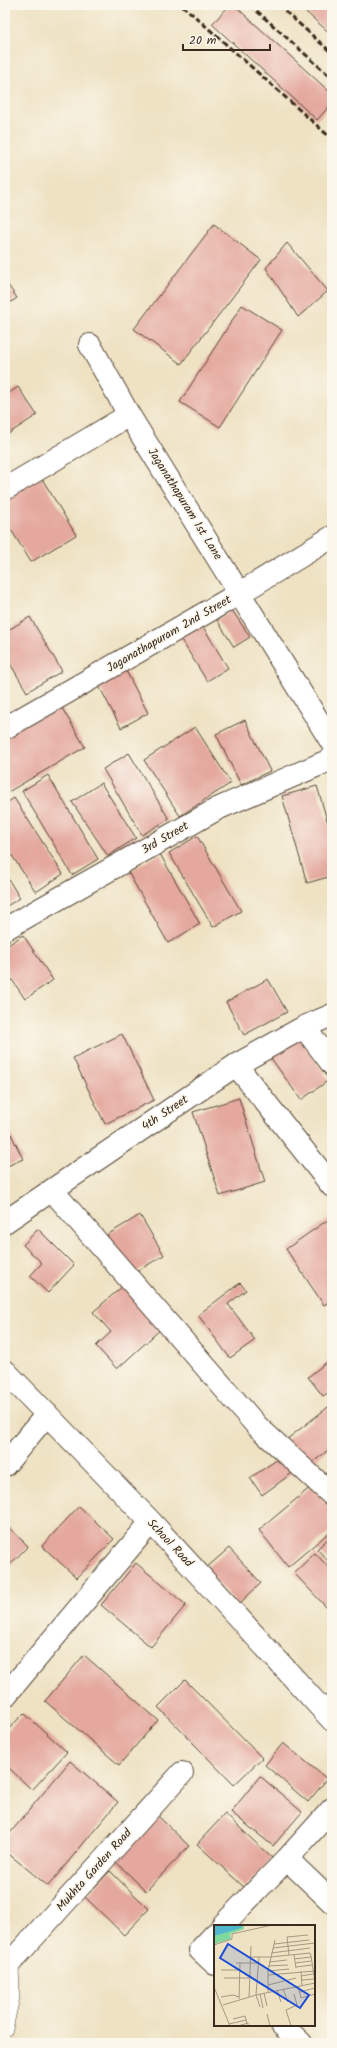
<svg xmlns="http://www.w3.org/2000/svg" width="337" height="2048" viewBox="0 0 337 2048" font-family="Kalam,sans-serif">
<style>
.building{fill:#e4a89e}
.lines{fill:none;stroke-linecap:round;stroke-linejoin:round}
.service-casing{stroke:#564637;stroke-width:16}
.minor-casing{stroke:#564637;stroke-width:24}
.service{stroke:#fff;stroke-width:15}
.minor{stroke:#fff;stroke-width:22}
.rail{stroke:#3b2a1e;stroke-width:3;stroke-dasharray:6 3;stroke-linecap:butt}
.labels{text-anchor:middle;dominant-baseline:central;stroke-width:3.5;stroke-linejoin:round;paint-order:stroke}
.street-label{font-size:12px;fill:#3b2a1e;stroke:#fbf7ec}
.inset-road{fill:none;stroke:#a69881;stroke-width:1}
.view{fill:#1d4ed8;fill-opacity:0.15;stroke:#1d4ed8;stroke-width:2}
.inset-edge{fill:none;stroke:#3b2a1e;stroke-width:2}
</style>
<rect width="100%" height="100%" fill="#fbf7ec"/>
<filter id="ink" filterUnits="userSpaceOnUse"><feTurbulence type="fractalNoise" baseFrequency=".025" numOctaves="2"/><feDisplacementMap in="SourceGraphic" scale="8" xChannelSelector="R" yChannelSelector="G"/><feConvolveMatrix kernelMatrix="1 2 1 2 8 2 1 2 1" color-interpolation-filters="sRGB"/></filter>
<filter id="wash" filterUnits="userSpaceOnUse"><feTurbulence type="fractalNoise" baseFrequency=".012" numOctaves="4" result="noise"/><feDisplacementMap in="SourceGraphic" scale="16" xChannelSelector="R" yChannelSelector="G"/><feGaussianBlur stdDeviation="0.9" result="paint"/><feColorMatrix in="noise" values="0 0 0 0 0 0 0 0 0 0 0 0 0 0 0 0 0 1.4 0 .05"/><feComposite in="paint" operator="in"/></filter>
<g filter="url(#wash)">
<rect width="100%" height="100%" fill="#eee2c3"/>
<g id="blocks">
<path class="building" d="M230,5H234L332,94V103L317,120L212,24Z
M298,5H332V35Z
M214,224L261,260L181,364L134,329Z
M287,243L328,291L298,317L266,268Z
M5,281L17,298L5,306Z
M242,305L282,330L220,427L180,402Z
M18,387L37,415L5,436V396Z
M41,477L76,535L31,562L5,520V498Z
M232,610L250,637L234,647L217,620Z
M30,617L62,671L27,692L5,655V632Z
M202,625L228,668L207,681L180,638Z
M125,669L148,713L121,728L98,684Z
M59,703L85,747L8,792L5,787V734Z
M245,720L270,771L241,785L216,734Z
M195,727L231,783L180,816L144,760Z
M129,753L169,819L142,835L103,769Z
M48,775L98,859L72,875L22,791Z
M101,783L136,838L108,856L72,802Z
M317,786L332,837V876L307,883L282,796Z
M14,798L63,874L36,892L5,845V804Z
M197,836L241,911L213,927L169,853Z
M160,854L200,924L168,943L128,872Z
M5,874L20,898L5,907Z
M23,935L53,980L25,999L5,969V947Z
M268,979L287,1012L244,1035L226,1002Z
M122,1034L154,1100L105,1124L73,1058Z
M297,1034L329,1080L301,1100L268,1054Z
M239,1098L265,1182L220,1196L193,1112Z
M9,1130L23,1159L5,1167V1132Z
M140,1215L164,1255L131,1275L107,1235Z
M332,1217V1300L324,1305L286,1249Z
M38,1229L74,1265L48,1293L30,1276L42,1263L23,1245Z
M240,1283L246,1290L228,1304L255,1340L230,1358L198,1315Z
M124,1285L162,1328L117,1369L96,1346L111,1332L93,1312Z
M332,1358V1390L323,1396L308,1377Z
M332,1404V1447L307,1467L286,1440Z
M284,1455L295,1471L262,1495L250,1478Z
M312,1486L332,1511V1530L288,1567L259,1530Z
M79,1506L114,1539L77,1578L42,1546Z
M5,1524L28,1546L5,1570Z
M332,1535V1565L317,1549Z
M229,1548L261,1583L238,1605L205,1569Z
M315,1553L332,1571V1603L327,1608L294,1573Z
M136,1563L186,1605L151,1647L101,1605Z
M84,1655L158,1720L119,1765L45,1701Z
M185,1680L262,1758L234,1785L158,1707Z
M24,1713L67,1752L32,1790L5,1764V1733Z
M283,1743L327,1779L308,1802L265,1765Z
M70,1761L118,1802L48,1886L5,1851V1839Z
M260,1776L302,1812L273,1846L231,1812Z
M225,1814L272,1858L245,1888L197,1844Z
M158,1816L189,1846L146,1891L115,1861Z
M110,1871L149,1909L124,1935L85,1897Z"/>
</g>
</g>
<g filter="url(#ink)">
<use href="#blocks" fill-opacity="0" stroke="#564637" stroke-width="1"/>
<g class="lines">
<defs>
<path id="service" d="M5,2029L12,1997L11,1962"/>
<path id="minor" d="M90,345L129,415L332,743
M5,489L129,415
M5,728L240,593L332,537
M5,929L217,809L332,759
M304,1027L332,1064
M236,1065L332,1186
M52,1190L257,1426L332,1495
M5,1222L236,1065L304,1027L332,1015
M5,1371L151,1522L332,1720
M5,1465L47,1414
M5,1696L151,1522
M287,1859L332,1902
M222,1926L287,1859L332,1809
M215,1934L200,1950L215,1964
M5,1961L11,1962L182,1773
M282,2025L301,2043"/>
</defs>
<use href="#service" class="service-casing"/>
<use href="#minor" class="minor-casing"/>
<use href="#service" class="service"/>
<use href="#minor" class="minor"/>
<path class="rail" d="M182,5L332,139
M250,5L332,78
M278,5L332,53"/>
</g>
</g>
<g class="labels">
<g class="street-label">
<text transform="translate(185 504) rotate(58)">Jaganathapuram 1st Lane</text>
<text transform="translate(169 634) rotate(-30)">Jaganathapuram 2nd Street</text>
<text transform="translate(165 838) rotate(-30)">3rd Street</text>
<text transform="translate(165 1113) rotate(-34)">4th Street</text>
<text transform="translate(170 1543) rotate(47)">School Road</text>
<text transform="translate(94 1870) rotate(-48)">Mukhta Garden Road</text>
</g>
</g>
<g transform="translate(214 1925)">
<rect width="101" height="101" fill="#eee2c3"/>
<path d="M0,0H30V4L16,9L17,14L0,19Z" fill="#7fd99f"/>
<path d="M0,0H28L27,3L0,11Z" fill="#4fb6cd"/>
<path class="inset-road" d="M60,19L95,15M0,20L18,14V9L58,0M59,23L101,18M57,28L96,23M75,30L73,12L94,10M80,30L82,43M97,31L101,57M35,32H56L96,28L97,31M45,32L42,70L46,82M80,34L97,32M55,37L73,35M22,38H44M81,38L97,36M54,41L74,40M82,42L98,40M7,45H25M54,46L75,44M87,46L88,61M54,50L101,46M87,51L99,49M10,53H35M88,55L100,54M54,60L82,53M84,61L87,73L101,69M0,62L16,101M69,64L74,77M63,65L67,77M54,67V46L61,15M86,67L101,63M50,68L53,81M46,69L49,83M7,72L19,70L25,72M35,72L37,21M25,74L26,38M9,80L42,70L101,58M53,89L56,101M19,94L31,91L33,98M15,99L32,95M24,101L34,98V101M77,101L72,85L83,80L80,69"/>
<path class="view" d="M14,19L95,70L86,83L6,33Z"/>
<rect width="101" height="101" class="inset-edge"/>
</g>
<rect width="337" height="2048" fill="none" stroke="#fbf7ec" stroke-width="20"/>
<path d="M183 44v6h87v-6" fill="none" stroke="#3b2a1e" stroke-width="2"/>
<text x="189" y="44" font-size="12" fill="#3b2a1e" stroke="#fbf7ec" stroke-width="3" paint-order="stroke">20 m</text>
</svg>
